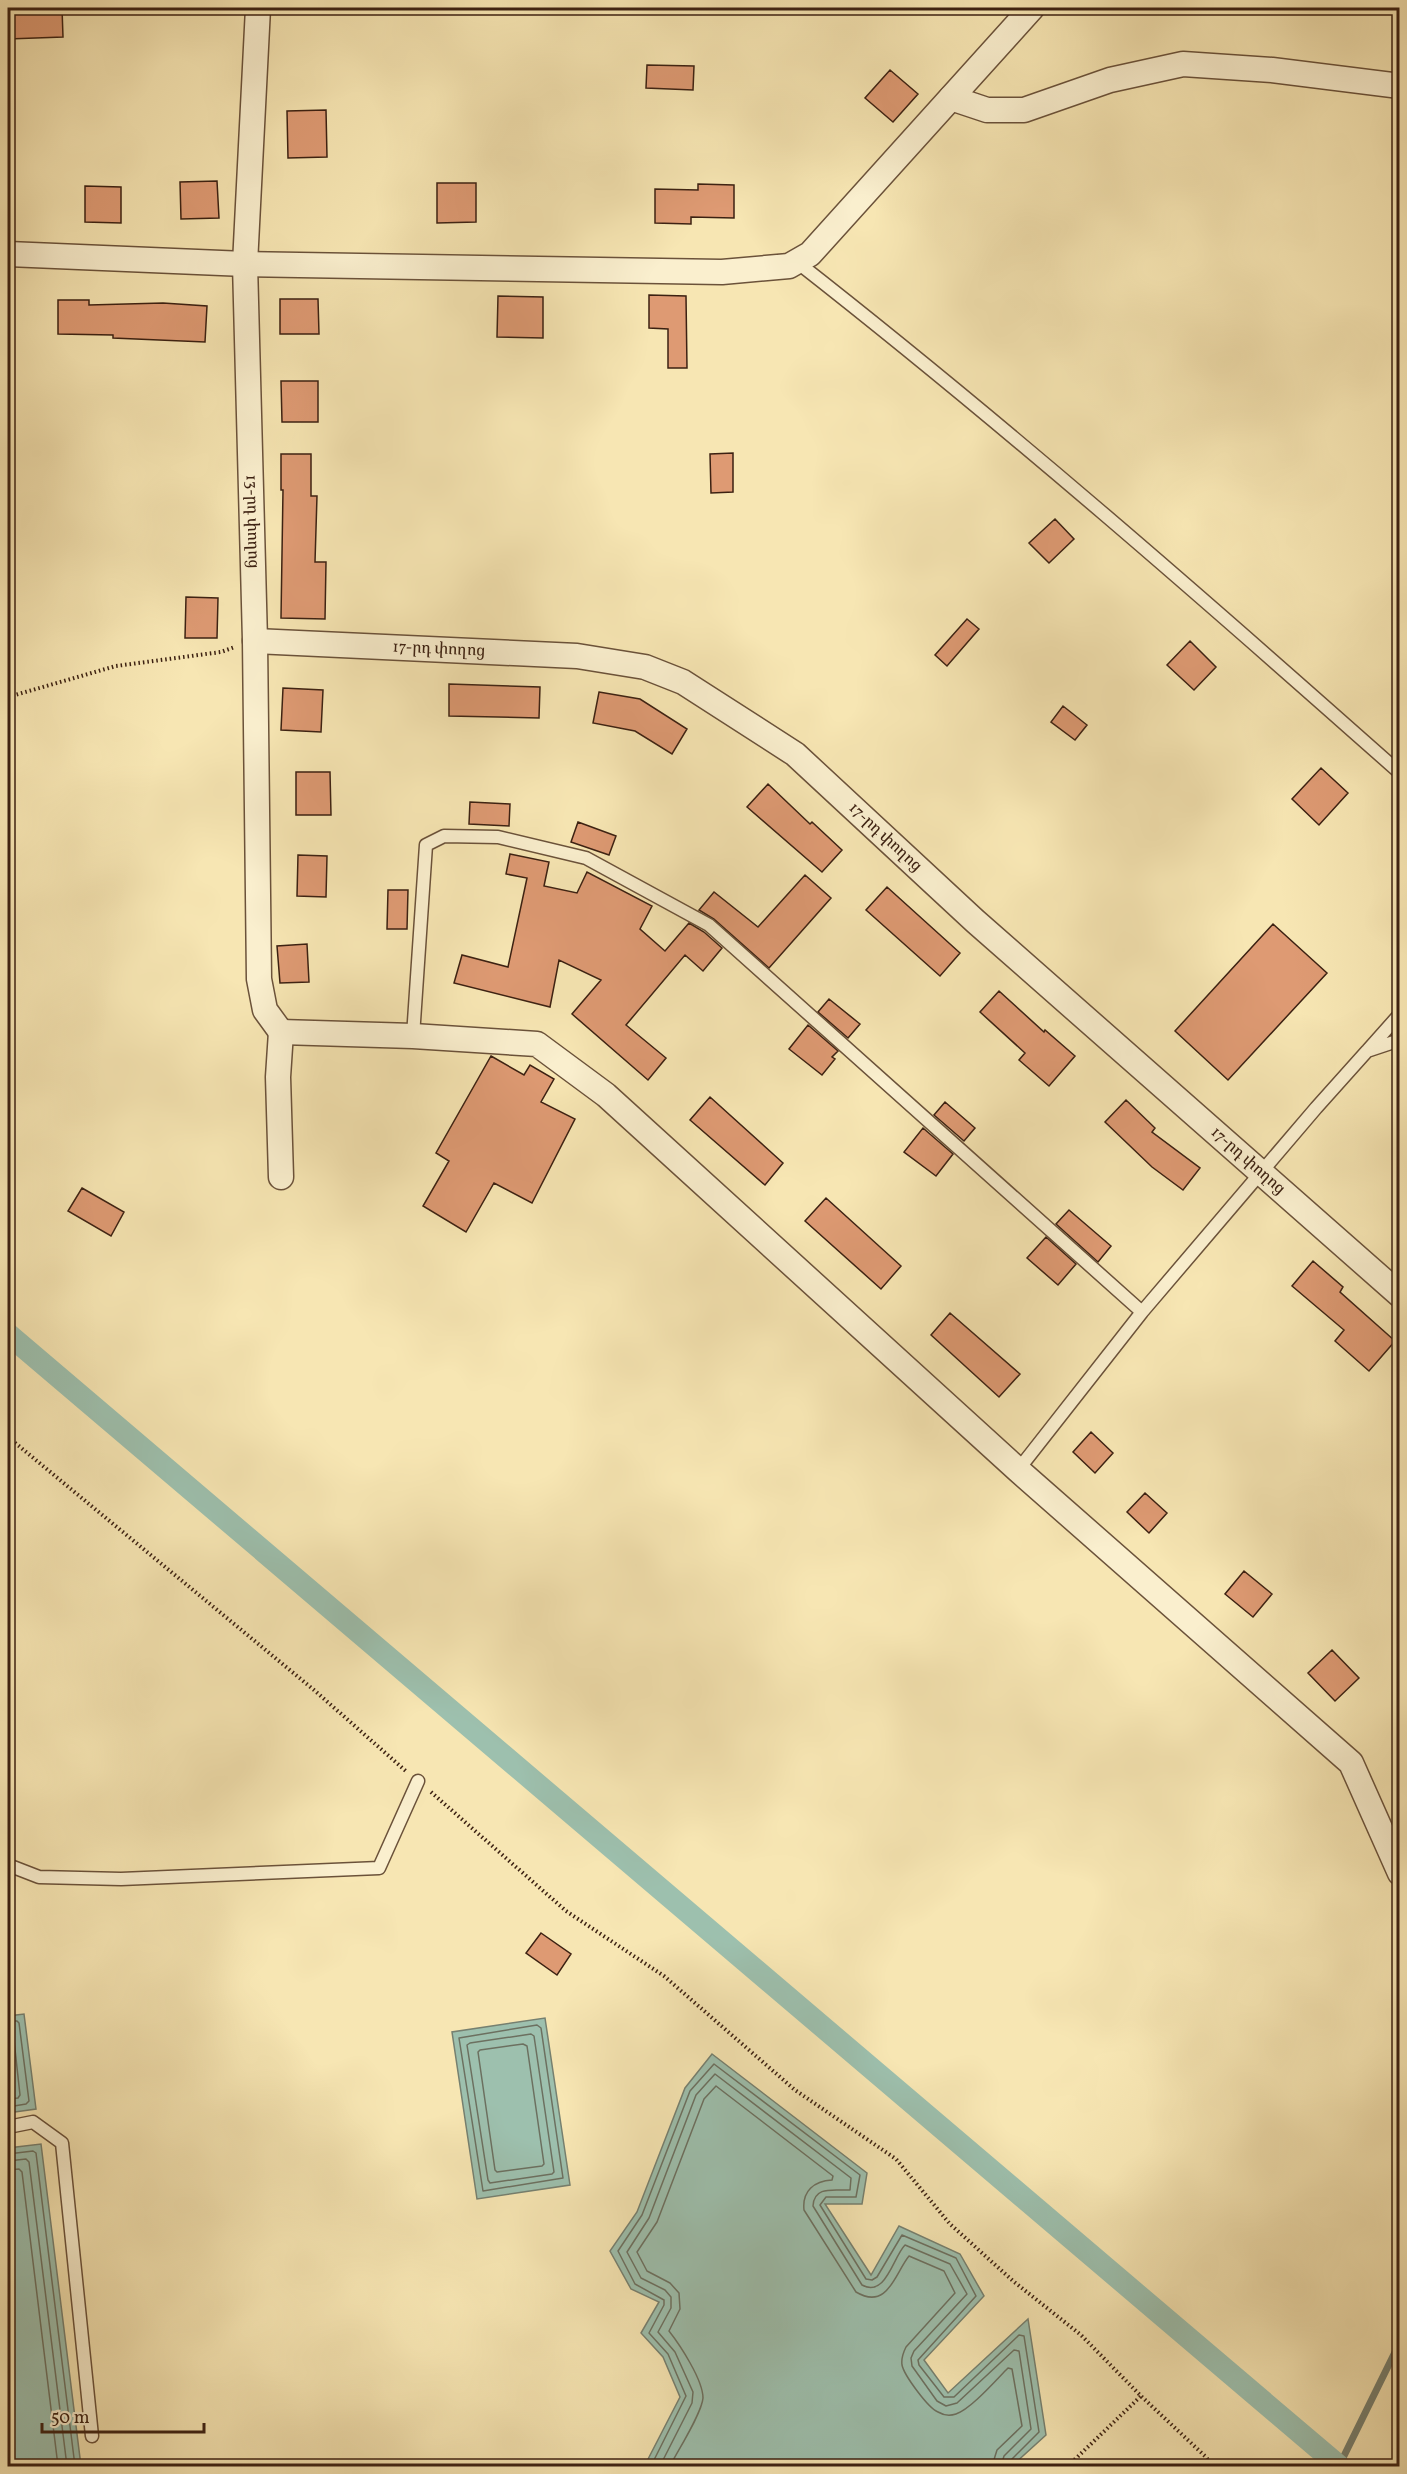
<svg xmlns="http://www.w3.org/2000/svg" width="1407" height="2474" viewBox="0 0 1407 2474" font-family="Vollkorn,'Noto Serif Armenian',serif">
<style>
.water{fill:#9dc0ae;stroke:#768070;stroke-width:1.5}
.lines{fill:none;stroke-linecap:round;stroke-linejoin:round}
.shore{stroke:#6c7060;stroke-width:1.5}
.stream{stroke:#768070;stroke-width:7}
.canal{stroke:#9dc0ae;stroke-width:22}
.building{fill:#de9a73;stroke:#3c2112;stroke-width:1.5}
.lane-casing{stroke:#6b523a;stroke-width:15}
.street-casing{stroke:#6b523a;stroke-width:27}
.path{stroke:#3c2112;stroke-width:4;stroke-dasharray:1.5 3;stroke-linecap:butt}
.lane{stroke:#faefce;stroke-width:12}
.street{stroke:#faefce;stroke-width:24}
.labels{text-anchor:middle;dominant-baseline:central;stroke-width:5;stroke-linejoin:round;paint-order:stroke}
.street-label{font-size:16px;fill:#3c2112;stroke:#faefce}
</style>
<rect width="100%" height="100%" fill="#f7e6b3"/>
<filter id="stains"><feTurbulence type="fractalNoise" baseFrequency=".00333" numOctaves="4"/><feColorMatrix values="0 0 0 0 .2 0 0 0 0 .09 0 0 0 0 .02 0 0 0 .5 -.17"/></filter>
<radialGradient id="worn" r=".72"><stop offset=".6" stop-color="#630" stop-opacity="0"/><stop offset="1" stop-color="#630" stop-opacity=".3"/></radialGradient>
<path class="water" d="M24,2014L36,2109L8,2113V2016Z
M545,2018L570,2185L477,2199L452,2032Z
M712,2054L867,2173L862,2204H825L871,2275L899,2226L960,2254L984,2296L924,2360L948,2393L1028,2319L1046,2435L1012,2466L645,2465L680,2397L663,2357L641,2333L659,2302L631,2289L610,2251L637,2212L685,2088Z
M41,2144L81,2466H8V2148Z"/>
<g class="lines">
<path class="shore" d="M8,2021H17L19,2023L29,2101L26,2104L8,2107
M537,2025L541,2028L563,2178L483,2191L459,2038Z
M8,2029L13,2031L20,2095L18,2098L8,2099
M531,2034L534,2036L554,2172L552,2174L490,2183L488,2180L467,2045L470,2043Z
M523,2044L527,2046L544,2164L542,2166L497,2172L495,2170L478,2052L480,2050Z
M8,2154L33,2151L36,2153L75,2466
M8,2161L26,2159L29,2162L67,2466
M8,2170L19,2169L22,2172L58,2466
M651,2466L686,2396L668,2354L649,2333L664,2305V2300L635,2284L618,2251L642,2215L690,2091L714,2064L860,2175L856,2197H826L820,2205L866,2279L872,2280L877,2277L902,2235L956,2258L976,2296L918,2360L919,2365L944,2397H954L1019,2335L1024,2336L1039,2432L1011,2460L1009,2466
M660,2466L692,2403L693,2392L675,2352L658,2332L671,2308V2297L665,2290L641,2278L627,2252L649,2218L696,2095L715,2074L851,2178L850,2190C835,2191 814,2185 813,2206L862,2285C886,2298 893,2257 905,2245L950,2264L967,2294L914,2351L911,2358L912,2366L937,2401L946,2406L957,2403L1014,2350L1019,2351L1031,2429L1004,2456L1001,2466
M670,2466C677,2452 702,2413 703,2398C703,2380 680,2345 669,2331L680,2309L679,2293L670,2283L647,2271L637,2252L657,2222L704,2099L716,2086L833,2176L832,2180C814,2181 802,2191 804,2210L856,2292C888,2311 895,2273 909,2256L944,2271L955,2293L906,2347C903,2353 901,2358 902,2365C904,2375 928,2408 938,2412C943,2415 950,2416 956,2414C971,2409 996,2380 1008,2368L1012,2369L1022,2426L997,2450L992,2466"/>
<path class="stream" d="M1339,2466L1400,2342"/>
<path class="canal" d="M8,1334L1339,2466"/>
</g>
<path class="building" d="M8,8H62L63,37L8,39Z
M647,65L694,66L693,90L646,88Z
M890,70L918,94L893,122L865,98Z
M326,110L327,157L288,158L287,111Z
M217,181L219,218L181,219L180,182Z
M437,183H476V222L437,223Z
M698,184L734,185V218L691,217V224L655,223V189L698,190Z
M85,186L121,187V223L85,222Z
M649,295L686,296L687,368H668V329L649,328Z
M498,296L543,297V338L497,337Z
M280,299H318L319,334H280Z
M58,300H89V305L163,303L207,306L205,342L113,338V335L58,334Z
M281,381H318V422H282Z
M733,453V492L711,493L710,454Z
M281,454H311V496H317L315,562H326L325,619L281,618L283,490H281Z
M1055,519L1074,539L1049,563L1029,543Z
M186,597L218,598L217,638H185Z
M967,619L979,629L947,666L935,655Z
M1190,641L1216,667L1194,690L1167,665Z
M449,684L540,687L539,718L449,716Z
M283,688L323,690L321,732L281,730Z
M599,692L640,699L687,729L672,754L635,731L593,723Z
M1063,706L1087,725L1075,740L1051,722Z
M1321,768L1348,793L1319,825L1292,799Z
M296,772H330L331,815H296Z
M768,784L810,824L812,822L842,850L822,872L747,807Z
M470,802L510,804L509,826L469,824Z
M578,822L616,836L609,855L571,842Z
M510,854L549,862L544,886L577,893L587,872L652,906L640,929L665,951L689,923L704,932L722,948L703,971L685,955L626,1025L666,1058L648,1080L572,1014L601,980L559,960L550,1007L454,983L462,955L508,967L527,878L506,874Z
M298,855L327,856L326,897L297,896Z
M805,875L831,898L769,968L714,919L699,910L714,892L758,927Z
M887,887L960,953L940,976L866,910Z
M388,890H408L407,929H387Z
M1273,924L1327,973L1228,1080L1175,1031Z
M307,944L309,982L280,983L277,946Z
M999,991L1044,1032L1045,1030L1075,1056L1049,1086L1019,1060L1025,1053L980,1012Z
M829,999L860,1024L848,1038L818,1012Z
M808,1025L838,1051L832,1057L835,1059L822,1075L789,1049Z
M491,1056L524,1075L530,1065L554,1079L541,1102L575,1119L532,1203L494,1183L466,1232L423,1206L449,1161L436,1153Z
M710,1097L783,1163L765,1185L690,1120Z
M1126,1100L1155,1128L1152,1132L1200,1168L1183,1190L1152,1167L1105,1122Z
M945,1102L975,1128L964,1141L934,1115Z
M923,1128L953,1154L936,1176L904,1152Z
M82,1188L124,1212L111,1236L68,1211Z
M826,1198L901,1266L881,1289L805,1221Z
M1069,1210L1111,1246L1098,1262L1056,1224Z
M1046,1237L1076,1264L1058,1285L1027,1258Z
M1313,1261L1343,1287L1340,1292L1395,1341L1369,1371L1335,1341L1344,1330L1292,1286Z
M950,1313L1020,1374L999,1397L931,1335Z
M1091,1432L1113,1453L1095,1473L1073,1452Z
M1145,1493L1167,1513L1149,1533L1127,1512Z
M1244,1571L1272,1594L1253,1617L1225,1594Z
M1332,1650L1359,1678L1335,1701L1308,1673Z
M541,1933L571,1954L557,1975L526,1953Z"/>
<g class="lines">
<defs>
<path id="lane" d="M797,262C1004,424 1203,598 1400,773
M413,1036L426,845L444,836L498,837L586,858L709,925L1142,1312
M1368,1050L1400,1014
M1018,1470L1142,1312L1316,1108L1367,1051L1400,1040
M8,1865L39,1877L121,1879L379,1868L418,1781
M8,2127L33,2122L62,2143L92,2436"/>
<g id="street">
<path id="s1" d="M258,8L245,264L255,641L259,979L265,1010L281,1032"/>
<path d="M951,98L987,110H1024L1110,80L1183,64L1272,70L1400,86"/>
<path d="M8,254L245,264L722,272L789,266L810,254L1032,8"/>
<path id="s2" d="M255,641L577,656L645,667L683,682L795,754L975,921L1400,1295"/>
<path d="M281,1032L413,1036L537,1044L606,1095L1018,1470L1351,1763L1400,1873"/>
<path d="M281,1177L278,1077L281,1032"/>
</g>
</defs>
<use href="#lane" class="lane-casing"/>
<use href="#street" class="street-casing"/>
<path class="path" d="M8,697L116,666L221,652L235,647
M8,1437L314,1690L407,1772
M431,1792L566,1911L664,1976L795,2090L896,2159L950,2224L1013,2281L1081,2335L1141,2396L1206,2457L1212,2466
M1068,2466L1141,2396"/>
<use href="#lane" class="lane"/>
<use href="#street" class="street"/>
</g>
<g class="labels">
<g class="street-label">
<text stroke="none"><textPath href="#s1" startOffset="514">13-րդ փողոց</textPath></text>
<text stroke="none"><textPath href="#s2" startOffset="184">17-րդ փողոց</textPath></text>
<text stroke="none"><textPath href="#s2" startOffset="688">17-րդ փողոց</textPath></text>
<text stroke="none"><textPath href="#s2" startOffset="1174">17-րդ փողոց</textPath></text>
</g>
</g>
<rect width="1407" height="2474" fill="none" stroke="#f7e6b3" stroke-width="30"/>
<rect x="9" y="9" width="1389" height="2456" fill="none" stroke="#3c2112" stroke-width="3"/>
<rect x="15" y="15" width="1377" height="2444" fill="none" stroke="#3c2112" stroke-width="1.5"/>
<path d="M42 2423v9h162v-9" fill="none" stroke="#3c2112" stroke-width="3"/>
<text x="51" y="2423" font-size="18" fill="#3c2112" stroke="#faefce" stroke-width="4.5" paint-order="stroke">50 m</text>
<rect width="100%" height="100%" filter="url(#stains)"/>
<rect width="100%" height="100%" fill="url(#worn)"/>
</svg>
